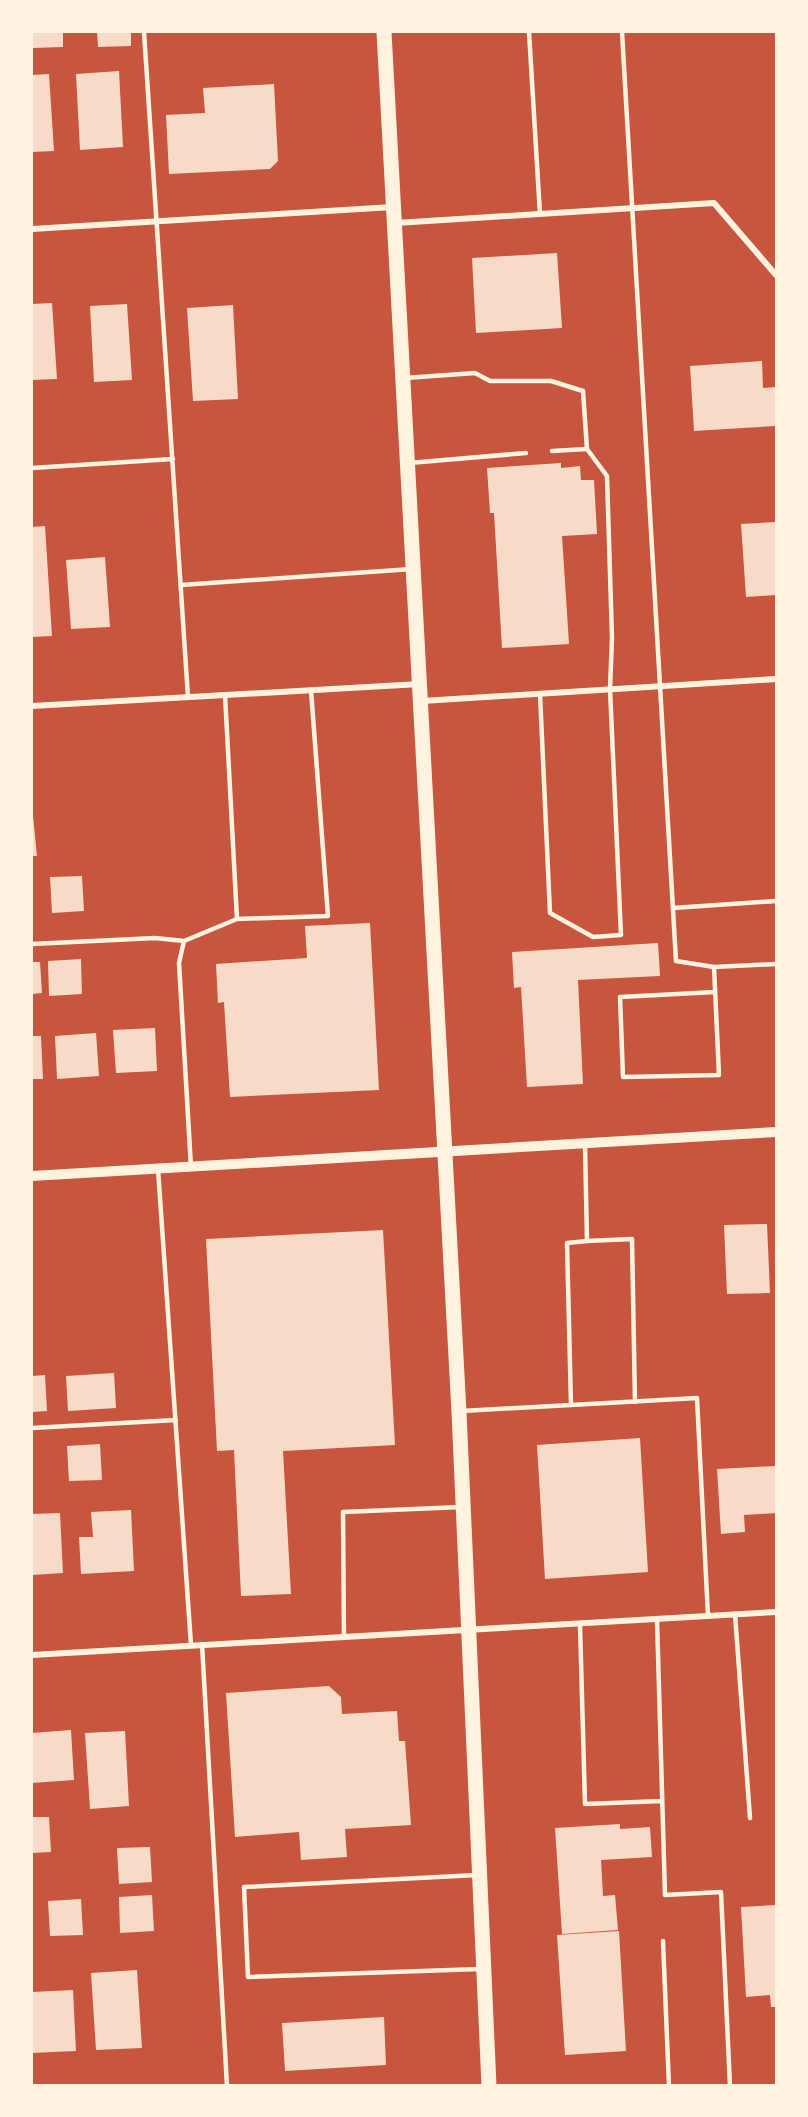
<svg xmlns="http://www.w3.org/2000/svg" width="808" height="2117" viewBox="0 0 808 2117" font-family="Manrope,sans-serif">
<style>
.building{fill:#f7dbc8}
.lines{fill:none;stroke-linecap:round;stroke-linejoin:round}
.service{stroke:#fff3e0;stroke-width:4.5}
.minor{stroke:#fff3e0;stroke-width:6}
.tertiary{stroke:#fff3e0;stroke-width:10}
.primary{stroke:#fff3e0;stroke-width:15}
</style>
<rect width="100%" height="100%" fill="#c8553d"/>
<path class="building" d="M32,32H63V47L32,48Z
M97,32H131V46L98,47Z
M119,71L123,147L80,150L76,74Z
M49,74L54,151L32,152V75Z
M274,84L278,161L270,169L169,174L166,115L205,113L203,88Z
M557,253L562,328L476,333L472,258Z
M52,303L57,379L32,380V304Z
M127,304L132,380L94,382L90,306Z
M233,305L238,399L193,401L187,308Z
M762,361L763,388L776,387V426L694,431L690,366Z
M561,463V468L580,466L581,480H594L597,534L562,536L569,644L502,648L494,513H490L487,468Z
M776,522V595L746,597L741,524Z
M45,526L52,636L32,637V527Z
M105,557L110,627L71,629L66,560Z
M32,806L37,856H32Z
M82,876L84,911L52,913L50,877Z
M370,923L379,1090L230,1097L224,1002L218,1003L216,964L307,958L305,926Z
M658,943L660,976L578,980L583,1084L527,1087L521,987L514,988L512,952Z
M81,959L82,994L49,996L48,961Z
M32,962H40L42,993L32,994Z
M155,1028L157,1071L116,1073L113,1030Z
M96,1033L99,1076L57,1079L55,1036Z
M32,1036H41L43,1079H32Z
M767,1224L770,1293L727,1294L724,1225Z
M383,1230L395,1445L283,1451L291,1594L241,1596L234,1450L217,1451L206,1239Z
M114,1373L116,1408L68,1411L66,1376Z
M45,1375L47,1411L32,1412V1376Z
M640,1438L648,1572L545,1579L537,1445Z
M100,1444L102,1480L69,1481L67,1446Z
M776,1466V1513L744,1515L745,1532L721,1534L717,1469Z
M131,1510L134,1571L81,1574L79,1537H93L91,1512Z
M60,1513L63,1573L32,1575V1514Z
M329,1686L341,1697L342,1714L397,1711L399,1741H405L411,1825L345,1829L347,1857L301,1860L299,1832L235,1837L226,1693Z
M71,1730L74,1780L32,1783V1733Z
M125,1731L129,1806L90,1809L85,1733Z
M32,1817H49L51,1852L32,1853Z
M620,1824V1829L650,1827L652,1857L601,1860L603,1896L615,1895L618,1930L562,1934L555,1828Z
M150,1847L152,1882L119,1884L117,1848Z
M152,1895L154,1931L120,1933L119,1897Z
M81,1899L83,1935L50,1936L48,1901Z
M776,1905V2007H771L770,1995L746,1997L741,1907Z
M619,1931L626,2051L565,2055L557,1935Z
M137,1970L142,2048L96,2050L91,1973Z
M73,1990L76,2051L32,2053V1992Z
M384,2017L386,2065L285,2071L282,2023Z"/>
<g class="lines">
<path class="service" d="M144,32L188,697
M529,32L540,214
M622,32L676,961L714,967
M405,378L475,373L490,381H551L583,391L587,449L607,476L612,638L610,689L621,935L593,937L550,913L540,694
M552,451L587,449
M409,463L526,453
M32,468L173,459
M181,585L412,569
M225,695L237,919L328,916L311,690
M673,908L776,901
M32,944L155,938L184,941
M715,992L620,997L623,1077L719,1075L714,967L776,964
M585,1144L587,1241L632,1239L635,1402
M191,1167L179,963L184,941L237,919
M158,1169L191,1645
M571,1405L567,1243L587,1241
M462,1411L697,1398L708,1616
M32,1428L176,1420
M735,1614L750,1818
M657,1619L665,1895L721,1892L730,2086
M580,1625L585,1804L662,1801
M344,1638L343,1512L461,1507
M202,1644L227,2086
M477,1875L244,1887L248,1977L480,1969
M663,1941L669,2086"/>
<path class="minor" d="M396,223L714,203L776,275
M32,229L393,207
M422,701L776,679
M32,706L420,684
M32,1655L776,1612"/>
<path class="tertiary" d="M32,1176L776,1132"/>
<path class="primary" d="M384,32L459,1412L489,2086"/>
</g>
<rect width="808" height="2117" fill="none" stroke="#fff3e0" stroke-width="66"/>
</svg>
